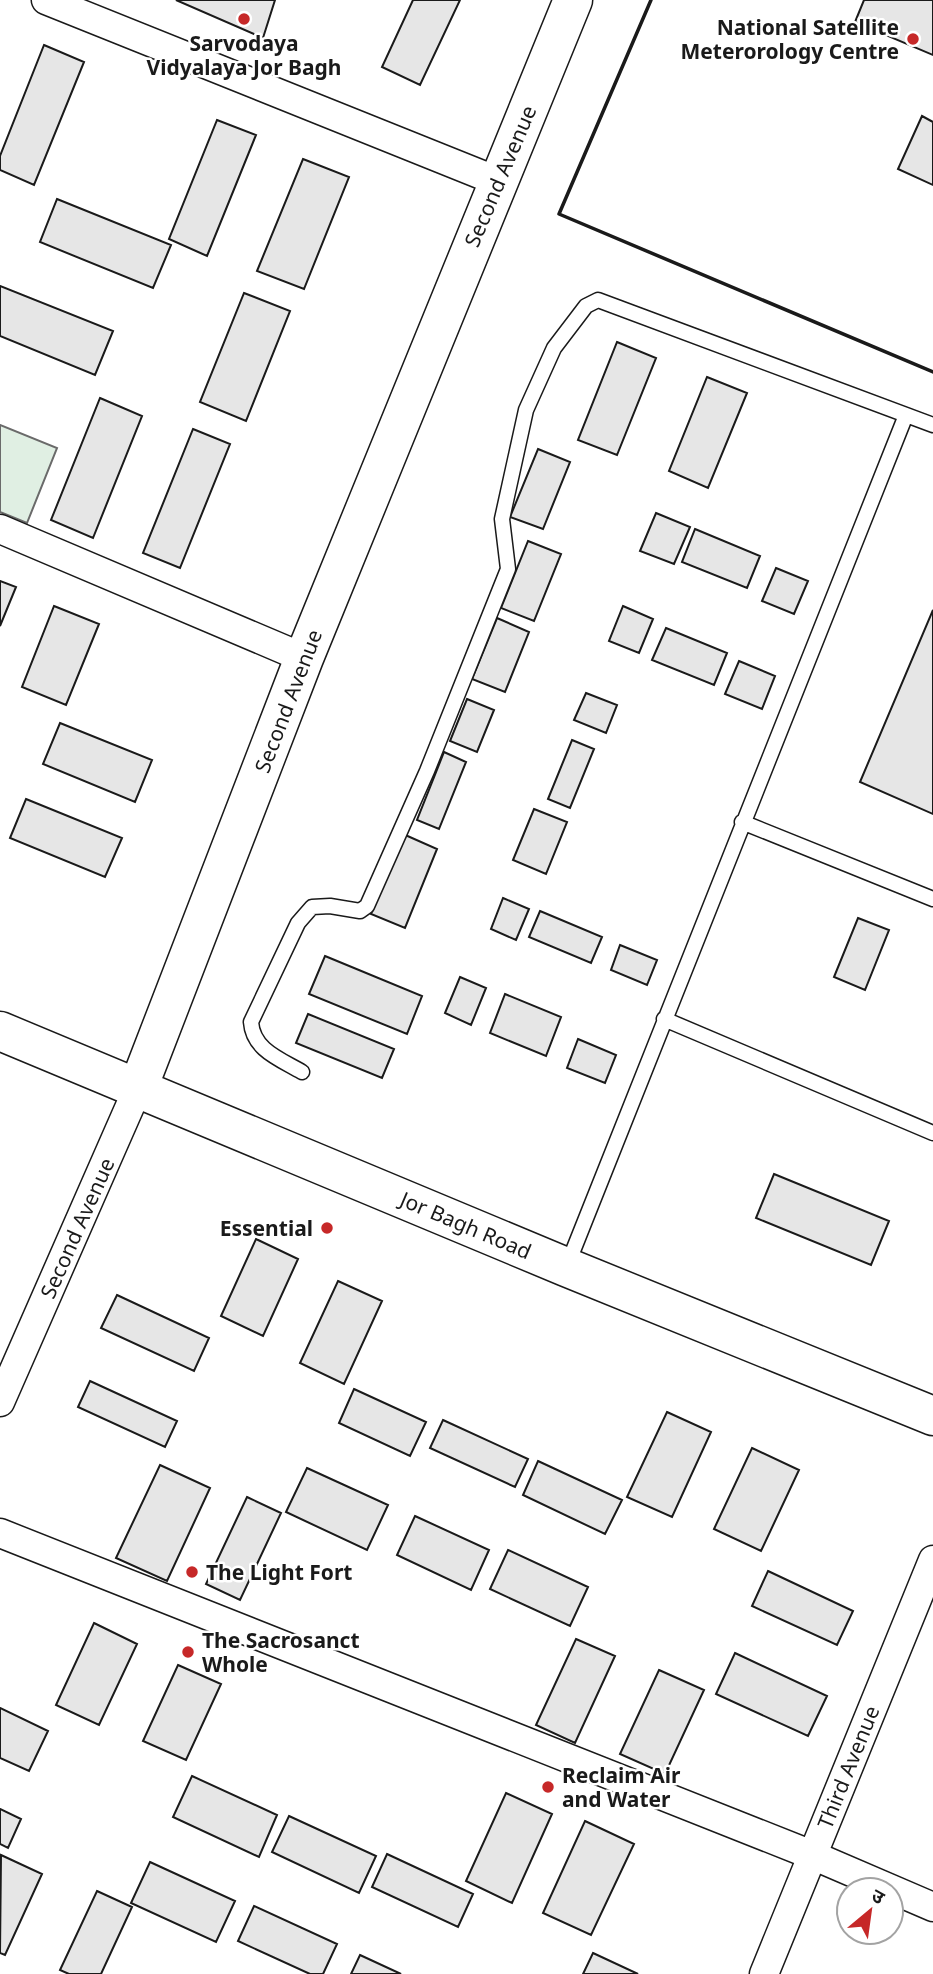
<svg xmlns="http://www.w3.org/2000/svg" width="933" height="1974" viewBox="0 0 933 1974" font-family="'Noto Sans','Noto Sans Devanagari',sans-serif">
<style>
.green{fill:#e0efe3;stroke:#6a6a6a;stroke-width:2}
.building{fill:#e6e6e6;stroke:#1a1a1a;stroke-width:2}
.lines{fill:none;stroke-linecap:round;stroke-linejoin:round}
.lane-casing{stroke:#1a1a1a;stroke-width:17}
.street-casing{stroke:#1a1a1a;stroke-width:31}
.secondary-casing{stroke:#1a1a1a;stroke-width:41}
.lane{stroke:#fff;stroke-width:14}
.street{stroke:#fff;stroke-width:28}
.secondary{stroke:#fff;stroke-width:38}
.wall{stroke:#1a1a1a;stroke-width:3.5}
.poi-dot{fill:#c62828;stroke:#fff;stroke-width:2.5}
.labels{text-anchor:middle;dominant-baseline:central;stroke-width:5;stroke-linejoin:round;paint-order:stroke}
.poi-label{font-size:21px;font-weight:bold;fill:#1a1a1a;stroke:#fff;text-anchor:start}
.street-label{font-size:21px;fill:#1a1a1a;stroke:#fff}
</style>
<rect width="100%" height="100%" fill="#fff"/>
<path class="green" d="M0,425L57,448L27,523L0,512Z"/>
<path class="building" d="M176,0H275L263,38Z
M413,0H460L420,85L382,67Z
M864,0H933V55L855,22Z
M44,45L84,62L34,185L0,170V156Z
M922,116L933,122V185L898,169Z
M217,120L256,135L207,256L169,239Z
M303,159L349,177L304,289L257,271Z
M57,199L171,245L153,288L40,242Z
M0,286L113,331L95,375L0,336Z
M244,293L290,311L246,421L200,402Z
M617,342L656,358L617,455L578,440Z
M707,377L747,393L708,488L669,471Z
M100,398L142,416L93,538L51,520Z
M193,429L230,444L180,568L143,553Z
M538,449L570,462L543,529L510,517Z
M656,513L690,527L674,564L640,551Z
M695,529L760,556L747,588L682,562Z
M528,541L561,554L534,621L501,608Z
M776,568L808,581L794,614L762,601Z
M0,581L16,587L0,626Z
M54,606L99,624L66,705L22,687Z
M623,606L653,619L639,653L609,641Z
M933,610V814L860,782Z
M497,618L529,632L505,692L472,679Z
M666,628L727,653L714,685L652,660Z
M739,661L775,676L762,709L725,694Z
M586,693L617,705L606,733L574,720Z
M467,699L494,710L477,752L450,741Z
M60,723L152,760L135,802L43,764Z
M572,740L594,749L570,808L548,799Z
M444,752L466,762L439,829L417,820Z
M26,799L122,838L105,877L10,838Z
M534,809L567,822L546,874L513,860Z
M403,834L437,849L405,928L371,914Z
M503,898L529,909L516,940L491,929Z
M540,911L602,937L591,963L529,937Z
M858,918L889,930L865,990L834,977Z
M620,945L657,960L647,985L611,970Z
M325,956L422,996L407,1034L309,994Z
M460,977L486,988L471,1025L445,1013Z
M505,994L561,1017L546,1056L490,1033Z
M308,1014L394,1049L382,1078L296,1043Z
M578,1039L616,1055L605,1083L567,1068Z
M774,1174L889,1221L871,1265L756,1218Z
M256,1239L298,1259L263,1336L221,1316Z
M338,1281L382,1301L344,1384L300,1363Z
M117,1295L209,1338L194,1371L101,1328Z
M90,1381L177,1421L165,1447L78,1407Z
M354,1389L426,1422L410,1456L339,1423Z
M667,1412L711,1432L672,1517L627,1497Z
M443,1420L528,1459L515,1487L430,1448Z
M752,1448L799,1470L761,1551L714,1529Z
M538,1461L622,1500L605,1534L523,1495Z
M160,1465L210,1488L167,1581L116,1558Z
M307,1468L388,1505L367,1550L286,1512Z
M247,1497L281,1513L240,1600L206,1584Z
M415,1516L489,1550L471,1590L397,1555Z
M508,1550L588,1587L570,1626L490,1589Z
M768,1571L853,1611L837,1645L752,1606Z
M94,1623L137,1644L99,1725L56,1705Z
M576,1639L615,1656L575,1743L536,1725Z
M735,1653L827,1696L808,1736L716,1694Z
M178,1665L221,1684L186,1760L143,1741Z
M659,1670L704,1690L665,1774L620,1754Z
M0,1708L48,1731L29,1771L0,1758Z
M192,1776L277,1815L259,1857L173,1817Z
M506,1793L552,1814L512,1903L466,1881Z
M0,1809L21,1819L8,1848L0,1844Z
M289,1816L376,1856L359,1893L272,1852Z
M585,1821L634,1844L591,1935L543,1913Z
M387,1854L473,1894L458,1927L372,1887Z
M1,1855L42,1874L5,1955L0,1953Z
M150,1862L235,1901L216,1942L131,1903Z
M97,1891L132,1907L101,1974H69L60,1970Z
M254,1906L337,1944L323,1974H310L238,1941Z
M593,1953L638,1974H583Z
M360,1955L401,1974H351Z"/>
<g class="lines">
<defs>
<path id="lane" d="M742,822L933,899
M664,1019L933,1133
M302,1072C280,1059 253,1050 251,1022L298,923L312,907L330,906L360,911L367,906L427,771L508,569L502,519L526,410L554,348L586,306L598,300L933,425
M567,1266L906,415"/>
<path id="street" d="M46,0L497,181
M0,529L304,658
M0,1402L138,1088
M0,1533L812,1855L933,1907
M764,1974L933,1560"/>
<path id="secondary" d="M0,1031L566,1267L933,1416
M138,1088L304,658L573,0"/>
</defs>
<use href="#lane" class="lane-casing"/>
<use href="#street" class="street-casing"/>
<use href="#secondary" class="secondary-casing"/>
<use href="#lane" class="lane"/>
<use href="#street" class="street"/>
<use href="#secondary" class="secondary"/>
<path class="wall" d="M651,0L559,214L933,372"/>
</g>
<g class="poi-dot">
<circle cx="244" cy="19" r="7"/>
<circle cx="913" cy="39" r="7"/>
<circle cx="327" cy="1228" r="7"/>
<circle cx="192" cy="1572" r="7"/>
<circle cx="188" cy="1652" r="7"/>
<circle cx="548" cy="1787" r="7"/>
</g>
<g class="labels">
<g class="poi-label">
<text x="899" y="27" text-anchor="end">National Satellite<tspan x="899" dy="24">Meterorology Centre</tspan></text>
<text x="244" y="43" text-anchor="middle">Sarvodaya<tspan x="244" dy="24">Vidyalaya Jor Bagh</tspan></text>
<text x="313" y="1228" text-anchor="end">Essential</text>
<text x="206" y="1572">The Light Fort</text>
<text x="202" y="1640">The Sacrosanct<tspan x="202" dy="24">Whole</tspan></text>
<text x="562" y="1775">Reclaim Air<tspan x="562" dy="24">and Water</tspan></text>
</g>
<g class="street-label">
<text transform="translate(500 176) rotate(-67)">Second Avenue</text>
<text transform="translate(288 701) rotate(-69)">Second Avenue</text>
<text transform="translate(466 1225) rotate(23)">Jor Bagh Road</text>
<text transform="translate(77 1228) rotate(-66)">Second Avenue</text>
<text transform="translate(848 1767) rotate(-68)">Third Avenue</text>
</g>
</g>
<g transform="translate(870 1911) rotate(29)"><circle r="33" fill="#ffffff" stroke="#a3a3a3" stroke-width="2"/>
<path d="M0-5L12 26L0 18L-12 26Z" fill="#c62828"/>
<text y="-10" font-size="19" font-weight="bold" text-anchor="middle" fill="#1a1a1a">उ</text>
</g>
</svg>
